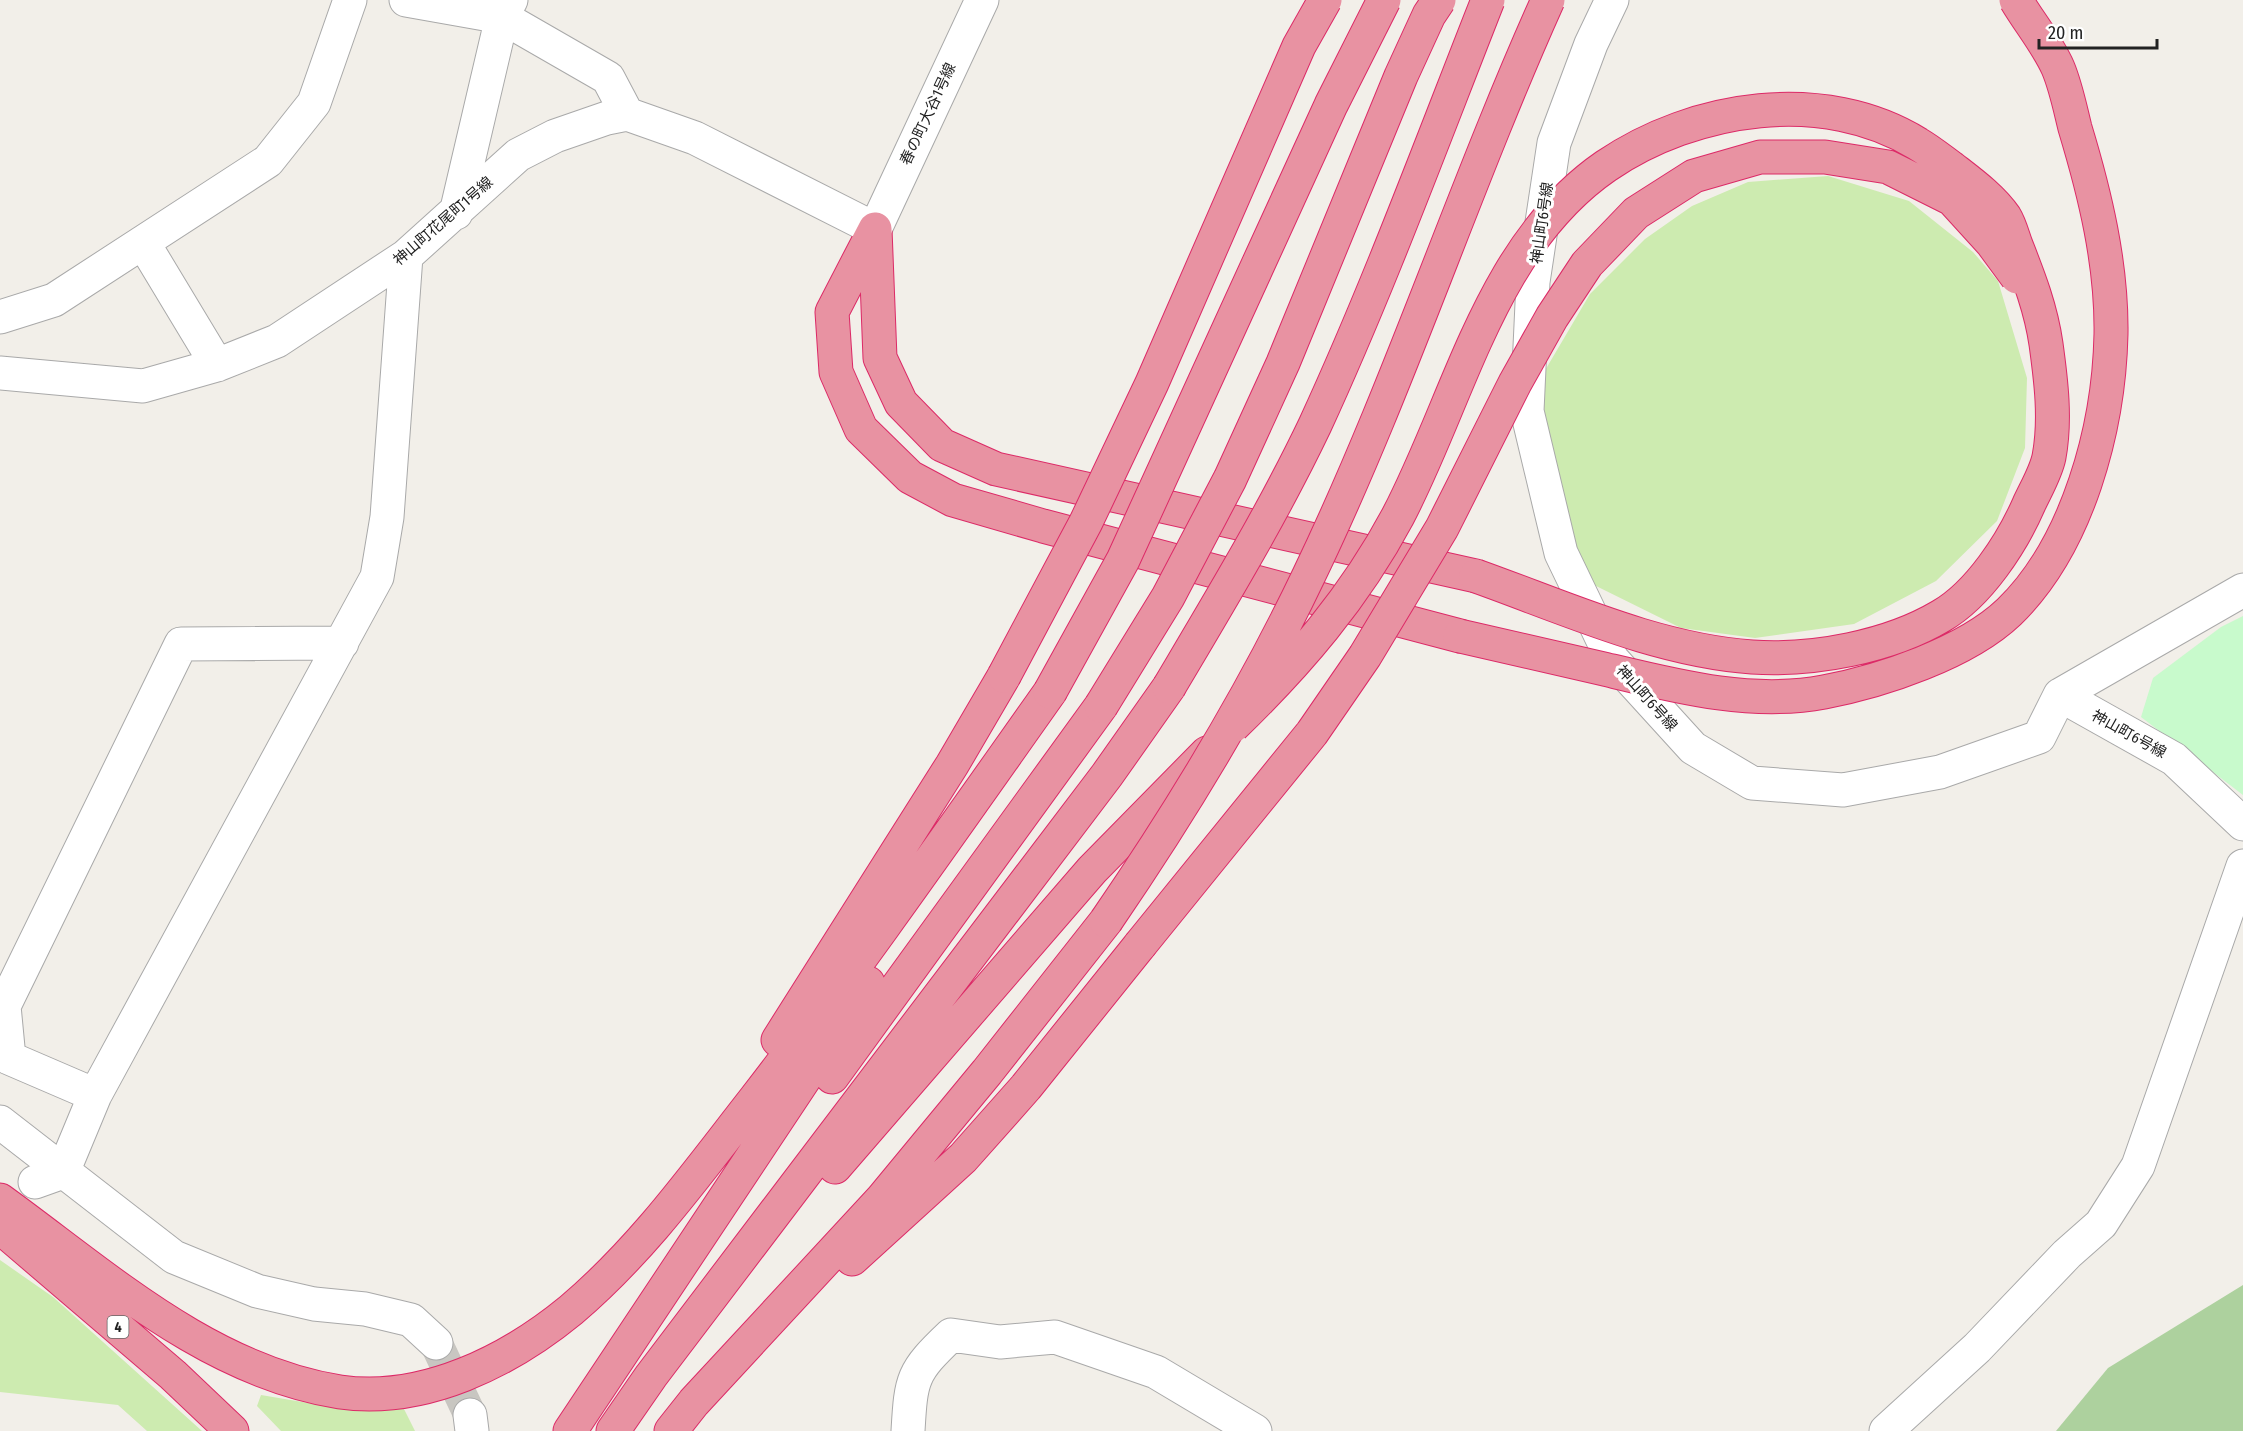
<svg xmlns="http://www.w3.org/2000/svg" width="2243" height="1431" viewBox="0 0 2243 1431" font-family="'Fira Sans Condensed','Noto Sans JP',sans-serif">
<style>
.grass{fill:#cdebb0}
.forest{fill:#add19e}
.park{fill:#c8facc}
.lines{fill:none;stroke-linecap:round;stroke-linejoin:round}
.minor-tunnel{stroke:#c8c6c1;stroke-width:33;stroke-dasharray:33 16;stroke-linecap:butt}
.minor-casing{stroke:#a9a9a9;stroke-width:35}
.highway-casing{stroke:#dc2a67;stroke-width:35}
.minor{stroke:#fff;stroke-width:33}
.highway{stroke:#e892a2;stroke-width:33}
.highway-bridge-casing{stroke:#dc2a67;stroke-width:35;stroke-linecap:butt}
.highway-bridge{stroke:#e892a2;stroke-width:33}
.labels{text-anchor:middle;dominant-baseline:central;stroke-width:6;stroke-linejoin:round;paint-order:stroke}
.shield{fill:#fff;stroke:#646464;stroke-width:1.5}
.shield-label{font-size:14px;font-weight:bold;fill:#222}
.street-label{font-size:15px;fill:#222;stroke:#fff}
</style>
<rect width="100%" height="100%" fill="#f2efe9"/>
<path class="grass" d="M1828,176L1909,201L1973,252L1998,281L2027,378L2025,448L1997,521L1936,581L1854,624L1755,638L1681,628L1590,583L1563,519L1537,384L1590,294L1645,239L1692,206L1748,182Z
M0,1260L53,1297L202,1431H147L118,1405L0,1392Z
M261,1395L338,1408L404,1409L415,1431H281L257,1406Z"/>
<path class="forest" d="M2243,1285V1431H2056L2108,1368Z"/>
<path class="park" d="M2243,616V795L2141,717L2153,678L2221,627Z"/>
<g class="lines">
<path class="minor-tunnel" d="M436,1343L470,1415"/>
<defs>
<path id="minor" d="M406,0L502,17L608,78L627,114
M1612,0L1591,44L1554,143L1533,282L1527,411L1561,553L1612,659L1693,748L1752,783L1843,790L1940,772L2039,737L2060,695L2174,759L2243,824
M456,213L502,17L511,0
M144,244L217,365
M0,317L54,300L268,161L314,103L350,0
M0,373L143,386L217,365L277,341L406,256L518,155L555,136L607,118L627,114L695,138L875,229L982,0
M2060,695L2243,590
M95,1095L9,1058L4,1006L181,644L342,643
M0,1122L174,1257L257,1291L314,1304L365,1309L411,1320L436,1343
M35,1182L63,1172L95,1095L377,577L387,517L406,256
M470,1415L472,1431
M908,1431C911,1378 912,1372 951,1335L1000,1342L1055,1337L1156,1372L1255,1431
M1886,1431L1977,1348L2067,1254L2101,1224L2138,1166L2243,866"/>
<path id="highway" d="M875,229L832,312L836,372L861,429L910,477L953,500L1043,526L1460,636
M875,229L880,358L901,403L942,445L996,469L1476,576
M778,1040L952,765L1004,676
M832,1077L1101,706
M835,1167L1092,870L1207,753
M0,1200C105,1276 208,1371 340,1392C424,1404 509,1361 571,1310C643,1249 697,1173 755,1099C857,967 953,829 1050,692
M0,1227L173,1375L232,1431
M852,1259L963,1158L1026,1087L1140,945
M570,1431L868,983
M613,1431L651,1376L1107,775L1169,687
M671,1431L694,1402L882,1199L987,1072L1106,921"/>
</defs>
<use href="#minor" class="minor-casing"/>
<use href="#highway" class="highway-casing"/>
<use href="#minor" class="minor"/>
<use href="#highway" class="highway"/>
<defs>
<path id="highway-bridge" d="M1460,636C1508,647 1556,658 1604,669C1675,686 1751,706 1824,692C1882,681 1966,653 2009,612C2078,545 2109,428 2111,334C2112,264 2095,194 2075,128C2070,108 2066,87 2058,68C2048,45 2029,22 2016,0
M1004,676L1086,522L1152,383L1299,46L1325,0
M1169,687C1220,601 1272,515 1315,425C1379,286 1432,142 1488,0
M1050,692L1123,560L1331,105L1384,0
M1101,706L1168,597L1230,479L1283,363L1401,76L1429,15L1439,0
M1233,726C1298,663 1355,597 1398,516C1460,398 1490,246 1606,166C1694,106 1824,86 1918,144C1930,151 1941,160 1952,168C1970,182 1992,198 2005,217C2010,225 2013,237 2016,245C2029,278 2041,309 2046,344C2051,380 2056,420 2049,457C2046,472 2036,489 2029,504C2012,543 1979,594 1941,616C1889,647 1813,661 1752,657C1656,650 1566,608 1476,576
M1106,921C1182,810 1251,697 1309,575C1399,388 1463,189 1548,0
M1140,945L1312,733L1365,656L1442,528L1515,383L1552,317L1587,264L1636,213L1694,176L1760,157H1825L1888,167L1952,199L1992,243L2017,277"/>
</defs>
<use href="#highway-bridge" class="highway-bridge-casing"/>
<use href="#highway-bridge" class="highway-bridge"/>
</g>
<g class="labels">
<rect class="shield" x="107.5" y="1316" width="21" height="22" rx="4.5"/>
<g class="shield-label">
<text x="118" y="1327">4</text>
</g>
<g class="street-label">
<text transform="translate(928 114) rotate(-65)">春の町大谷1号線</text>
<text transform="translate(443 221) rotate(-41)">神山町花尾町1号線</text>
<text transform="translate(1542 223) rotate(-82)">神山町6号線</text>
<text transform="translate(1647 698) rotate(48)">神山町6号線</text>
<text transform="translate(2129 734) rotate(29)">神山町6号線</text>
</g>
</g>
<path d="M2039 39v9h118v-9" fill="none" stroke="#222222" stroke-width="3"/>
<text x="2048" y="39" font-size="18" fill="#222222" stroke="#ffffff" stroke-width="4.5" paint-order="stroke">20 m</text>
</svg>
